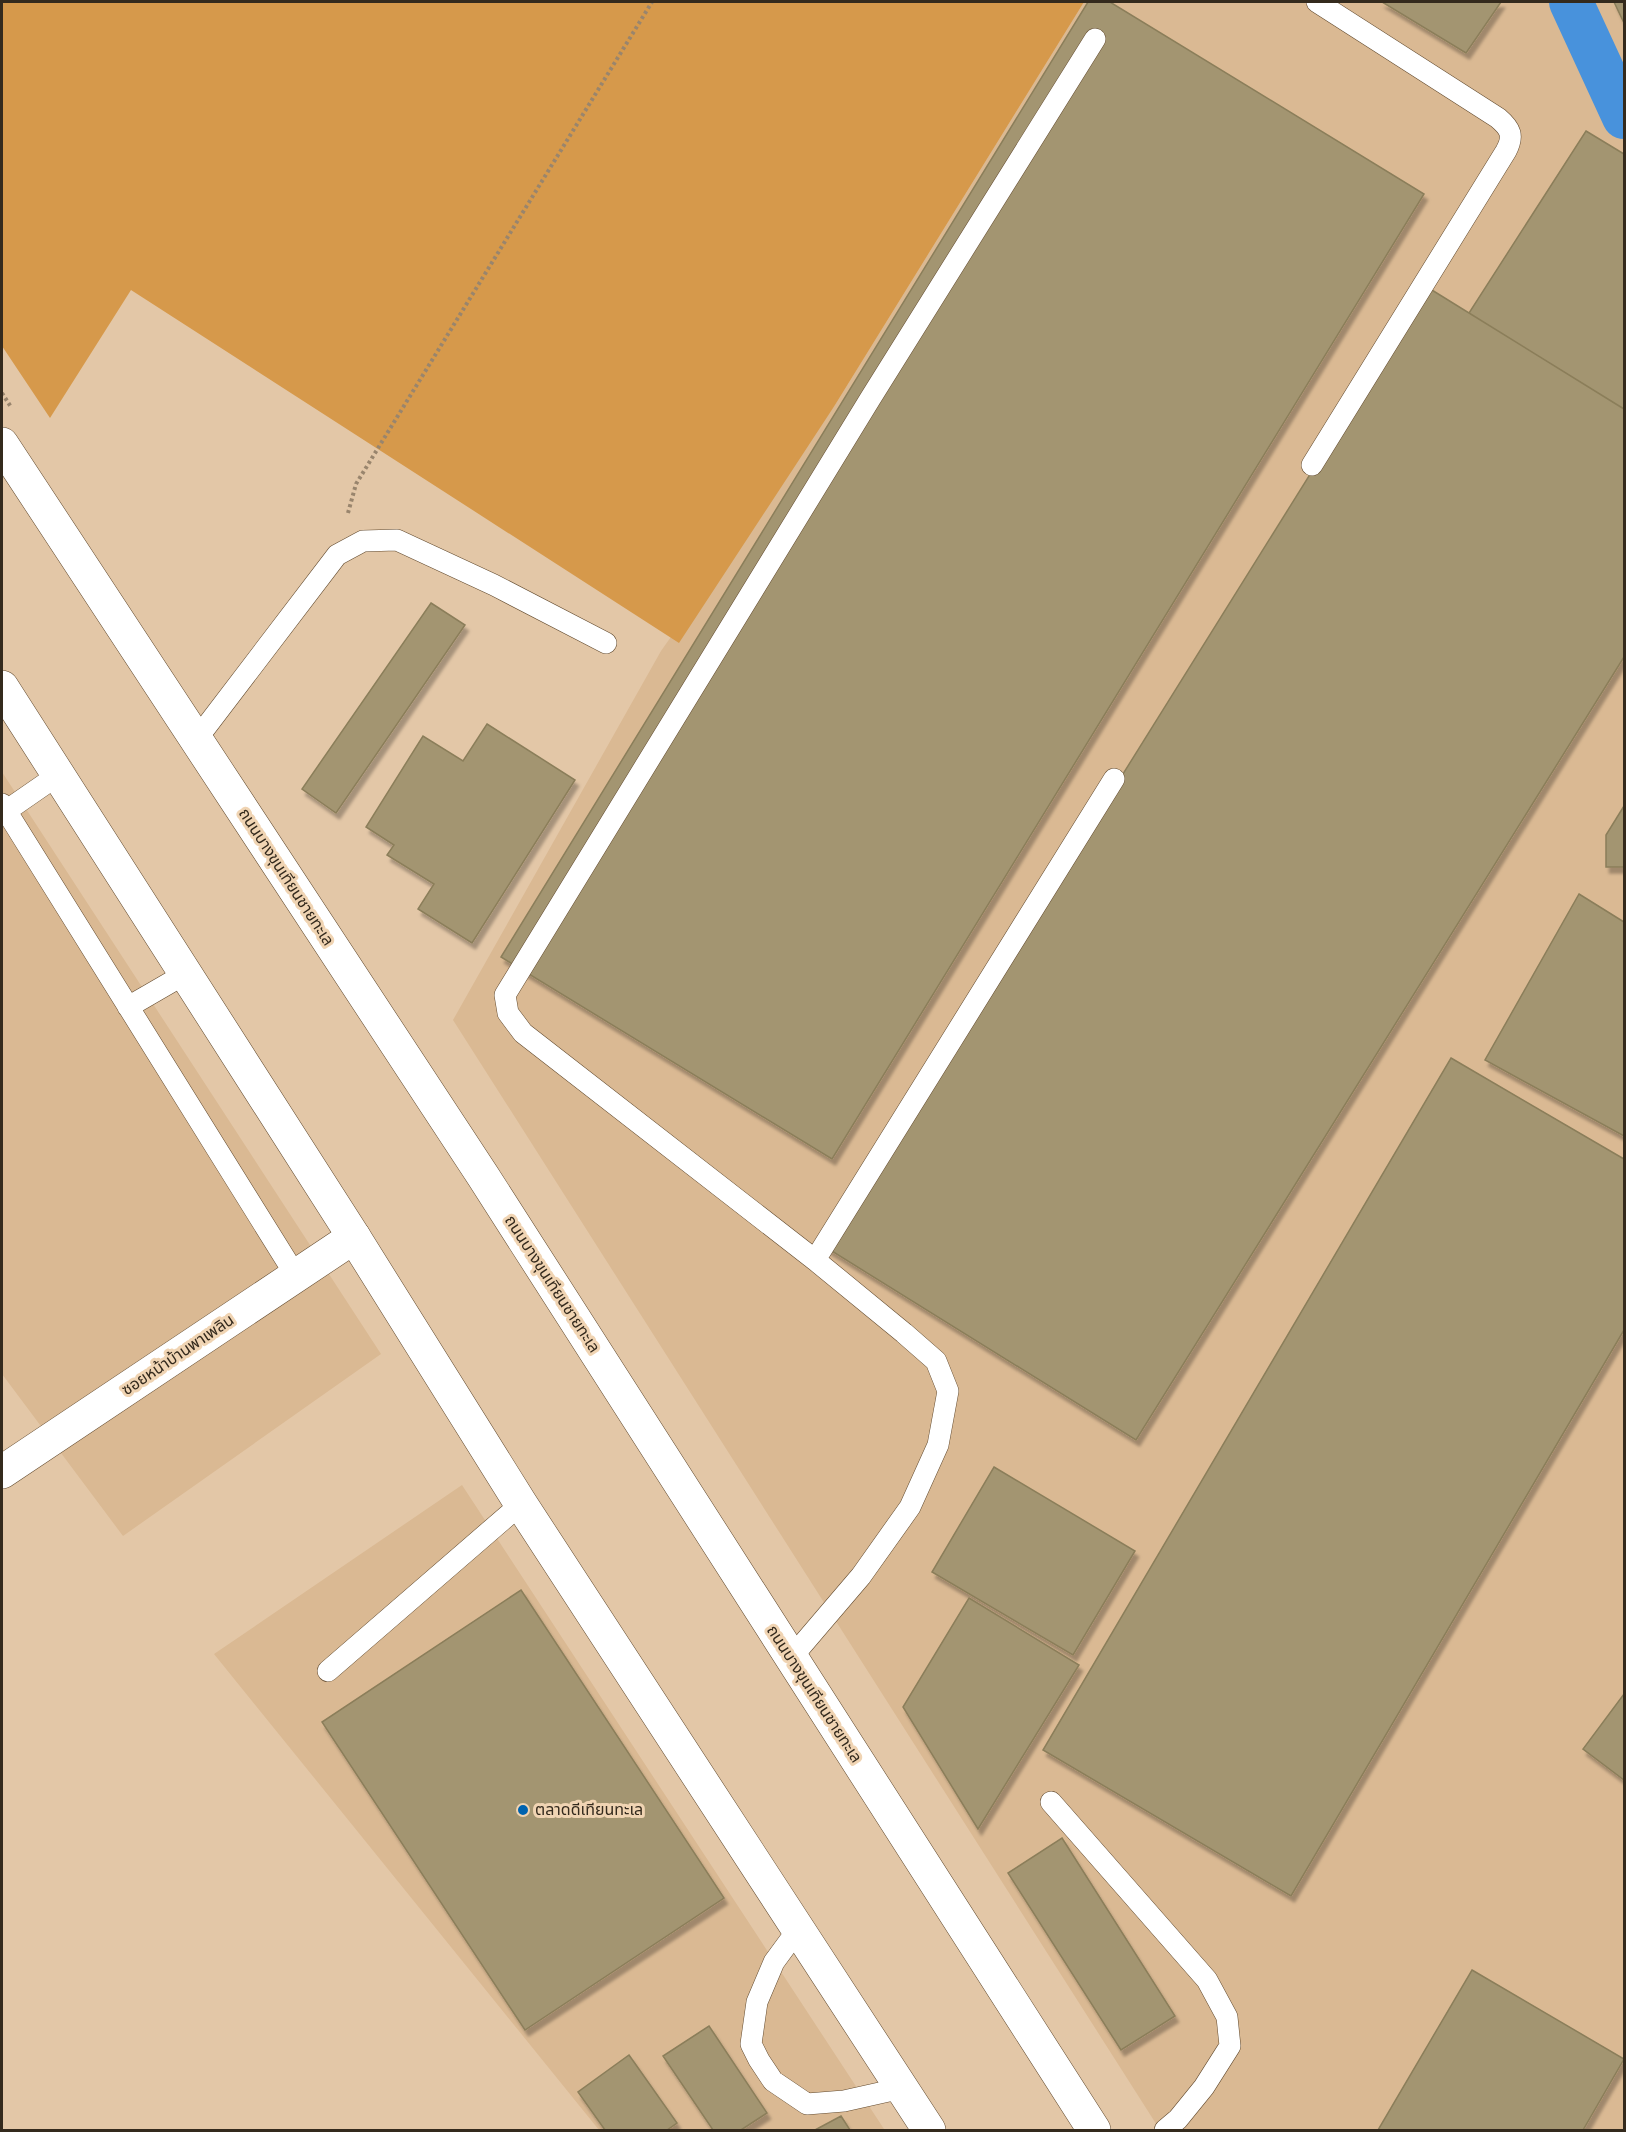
<svg xmlns="http://www.w3.org/2000/svg" width="1626" height="2132" viewBox="0 0 1626 2132" font-family="'Nunito Sans','Noto Sans Thai',sans-serif">
<style>
.built{fill:#dab993}
.green{fill:#d6994b}
.lines{fill:none;stroke-linecap:round;stroke-linejoin:round}
.canal{stroke:#4892dc;stroke-width:44}
.building{fill:#a39571;stroke:#8b7e5a;stroke-width:1.5;filter:url(#shadow)}
.lane-casing{stroke:#624a2e;stroke-width:22}
.street-casing{stroke:#624a2e;stroke-width:34}
.secondary-casing{stroke:#624a2e;stroke-width:34}
.path{stroke:#99856d;stroke-width:4;stroke-dasharray:3 3;stroke-linecap:butt}
.lane{stroke:#fff;stroke-width:21}
.street{stroke:#fff;stroke-width:33}
.secondary{stroke:#fff;stroke-width:33}
.poi-dot{fill:#0063af;stroke:#f0d4b3;stroke-width:2}
.labels{text-anchor:middle;dominant-baseline:central;stroke-width:6;stroke-linejoin:round;paint-order:stroke}
.street-label{font-size:16px;fill:#342a1d;stroke:#f0d4b3}
.poi-label{font-size:16px;fill:#342a1d;stroke:#f0d4b3;text-anchor:start}
</style>
<defs>
<filter id="shadow"><feDropShadow dx="3.5" dy="6" stdDeviation="1.5" flood-color="#0004"/></filter>
</defs>
<rect width="100%" height="100%" fill="#e3c7a7"/>
<path class="built" d="M1084,2H1624V2130H1160L453,1020L661,651L835,405Z
M2,772L381,1354L123,1536L2,1374Z
M462,1485L884,2129L882,2130H599L214,1654Z"/>
<path class="green" d="M2,2H1084L835,405L679,643L131,290L50,418L2,346Z"/>
<g class="lines">
<path class="canal" d="M1571,2L1624,117"/>
</g>
<path class="building" d="M1088,2H1110L1424,194L832,1159L501,957Z
M1382,2H1501L1466,53Z
M1614,2H1624V23Z
M1586,131L1624,154V409L1469,313Z
M1427,287L1624,409V657L1136,1440L827,1248Z
M431,603L465,625L336,813L302,789Z
M487,724L575,780L472,943L418,909L434,884L387,855L394,845L366,827L423,736L463,761Z
M1624,806V867H1606V835Z
M1579,894L1624,922V1136L1485,1060Z
M1451,1058L1624,1159V1330L1291,1896L1043,1750Z
M994,1467L1135,1551L1073,1655L932,1572Z
M521,1590L724,1898L525,2030L322,1722Z
M969,1598L1079,1665L978,1829L903,1707Z
M1624,1694V1780L1583,1749Z
M1062,1838L1175,2016L1121,2050L1008,1873Z
M1472,1970L1624,2059L1583,2130H1378Z
M709,2026L767,2113L741,2130H713L663,2056Z
M629,2055L677,2123L667,2130H605L578,2092Z
M841,2116L850,2130H815Z"/>
<g class="lines">
<defs>
<path id="lane" d="M1312,465L1506,151C1514,136 1511,129 1498,118L1317,2
M196,740L337,555L363,541L397,540L494,585L606,643
M2,804L296,1276
M6,811L58,775
M128,1007L185,974
M815,1260L1114,779
M791,1658L861,1576L910,1507L938,1445L948,1391L936,1361L904,1333L815,1260L523,1033L508,1013L505,995L870,399L1095,39
M328,1671L521,1504
M1051,1802L1207,1980L1227,2017L1230,2046L1204,2087L1178,2119L1165,2130
M799,1928L774,1962L757,2002L751,2044L759,2060L773,2081L807,2104L844,2101L902,2088"/>
<path id="street" d="M2,1472L354,1237"/>
<path id="secondary" d="M2,444L483,1176L1094,2130
M2,687L354,1237L521,1504L929,2130"/>
</defs>
<use href="#lane" class="lane-casing"/>
<use href="#street" class="street-casing"/>
<use href="#secondary" class="secondary-casing"/>
<path class="path" d="M2,393L11,407
M348,513L356,484L652,2"/>
<use href="#lane" class="lane"/>
<use href="#street" class="street"/>
<use href="#secondary" class="secondary"/>
</g>
<circle class="poi-dot" cx="523" cy="1810" r="6"/>
<g class="labels">
<g class="street-label">
<text transform="translate(286 877) rotate(57)">ถนนบางขุนเทียนชายทะเล</text>
<text transform="translate(552 1284) rotate(57)">ถนนบางขุนเทียนชายทะเล</text>
<text transform="translate(178 1355) rotate(-34)">ซอยหน้าบ้านพาเพลิน</text>
<text transform="translate(814 1694) rotate(57)">ถนนบางขุนเทียนชายทะเล</text>
</g>
<g class="poi-label">
<text x="535" y="1810">ตลาดดีเทียนทะเล</text>
</g>
</g>
<rect width="1626" height="2132" fill="none" stroke="#342a1d" stroke-width="6"/>
</svg>
